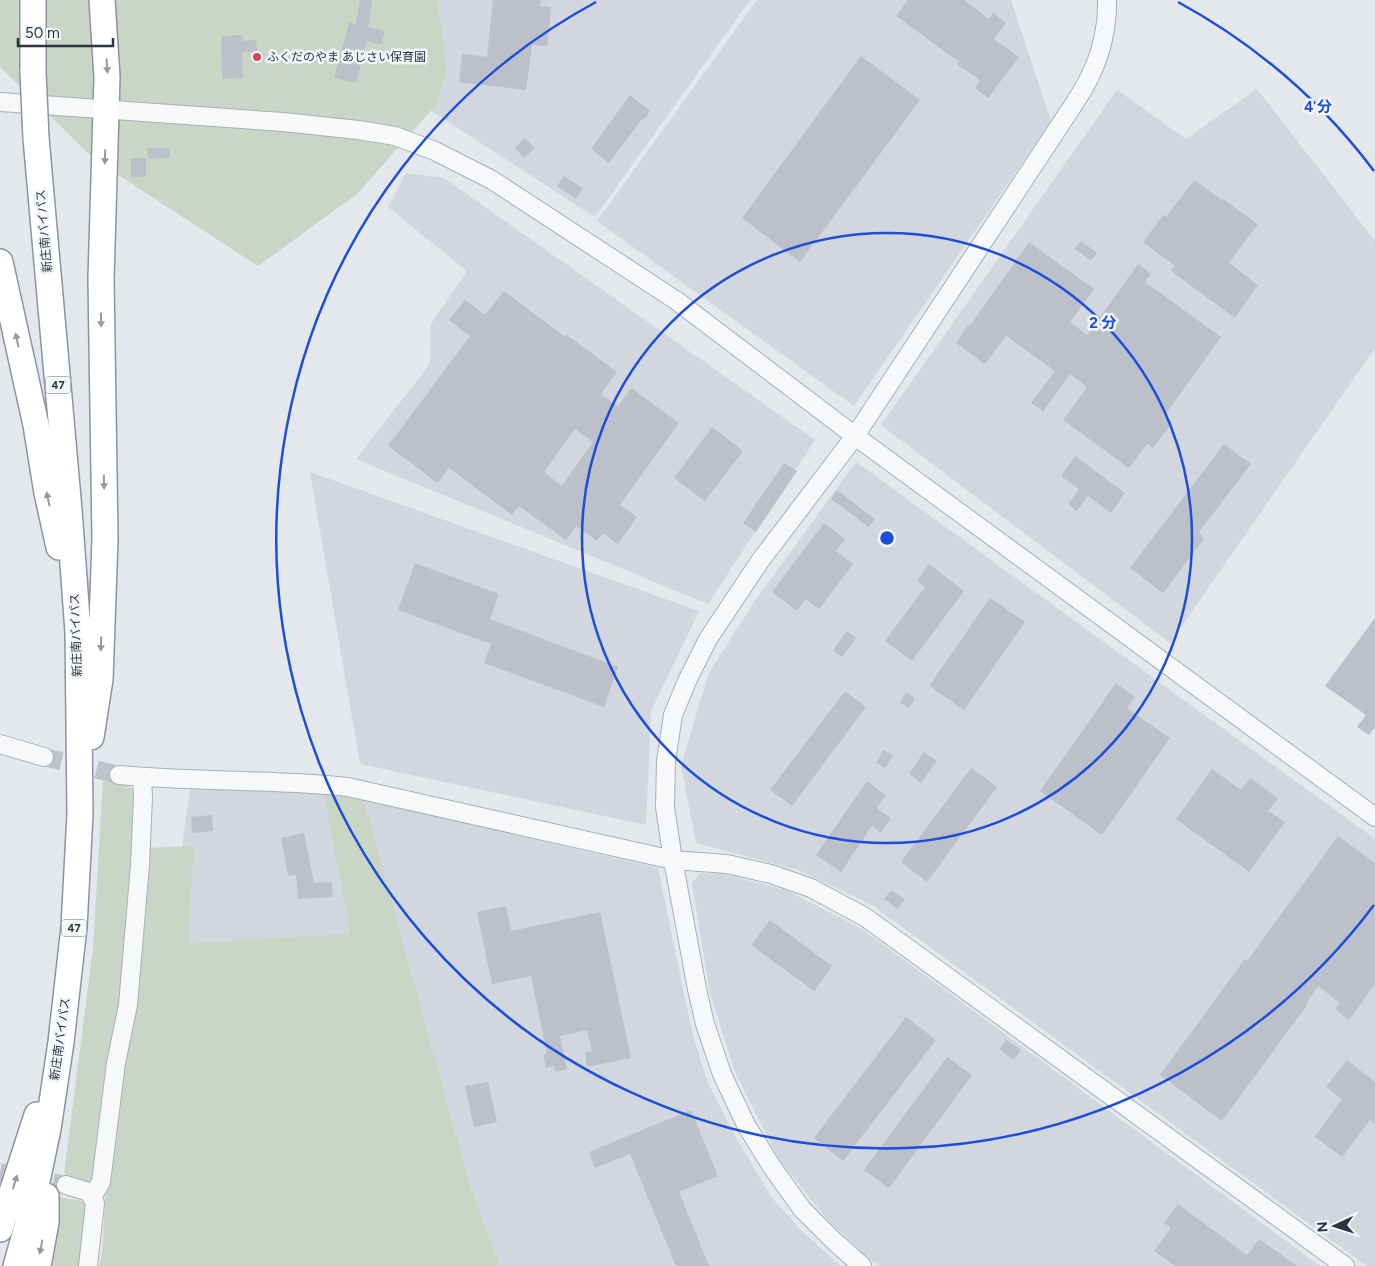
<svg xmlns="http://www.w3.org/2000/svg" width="1375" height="1266" viewBox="0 0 1375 1266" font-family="Figtree,'Noto Sans JP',sans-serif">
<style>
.built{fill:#d2d6de}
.green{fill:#c9d6c5}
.building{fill:#bbc0ca;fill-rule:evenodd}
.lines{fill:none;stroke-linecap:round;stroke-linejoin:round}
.minor-tunnel{stroke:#bfc3cb;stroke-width:18;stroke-dasharray:18 9;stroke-linecap:butt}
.minor-casing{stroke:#a9aeb7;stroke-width:20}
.highway-casing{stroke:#8b94a3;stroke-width:28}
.minor{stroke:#f7f8fa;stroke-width:18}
.highway{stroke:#fff;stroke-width:25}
.highway-bridge-casing{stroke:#8b94a3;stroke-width:28;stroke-linecap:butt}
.highway-bridge{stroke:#fff;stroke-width:25}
.oneway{fill:#959aa2}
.ring{fill:none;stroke:#1d4ed8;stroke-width:2.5}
.poi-dot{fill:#d1495b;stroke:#f4f6f9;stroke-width:2}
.labels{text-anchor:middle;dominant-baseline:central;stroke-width:5;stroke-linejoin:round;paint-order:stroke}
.shield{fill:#f4f6f9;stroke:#676e7b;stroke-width:1}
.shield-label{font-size:11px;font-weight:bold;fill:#2b3445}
.poi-label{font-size:12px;fill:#2b3445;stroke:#f4f6f9;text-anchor:start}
.street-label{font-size:12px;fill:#2b3445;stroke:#f4f6f9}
.centre{fill:#1d4ed8;stroke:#f4f6f9;stroke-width:2.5}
.ring-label{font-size:15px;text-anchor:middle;font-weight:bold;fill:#1d4ed8;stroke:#f4f6f9;stroke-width:5;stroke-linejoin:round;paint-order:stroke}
</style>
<rect width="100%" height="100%" fill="#e4e7ec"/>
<path class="built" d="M410,0H750L595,217L402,92Z
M757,0H1011L1051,121L854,406L597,221Z
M1257,89L1375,241V348L1170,643L881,425L1117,90L1186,139Z
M406,173L444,178L815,440L708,604L356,459L430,364L431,324L467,271L388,207Z
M856,462L1375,839V1266H1367L872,905L798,870L696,843L681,765L709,673L754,602Z
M310,472L699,611L651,711L646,825L360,764Z
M190,789L323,792L350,933L189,943L194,846L182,847Z
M364,800L658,868L692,1032L707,1081L738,1141L772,1198L801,1230L840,1266H500L470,1185Z
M700,873L723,874L786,890L862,929L1320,1266H880L867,1257L828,1220L780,1161L735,1072L710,993L692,883Z"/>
<path class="green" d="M0,0H437L447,70L436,105L357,194L258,266L95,160L0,67Z
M103,780C117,782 128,781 136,794L123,998L93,1181L86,1184L64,1174L93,948Z
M323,792L364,800L470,1185L500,1266H99L102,1254L108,1150L146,848L194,846L189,943L350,933Z
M58,1197L82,1201L89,1208L82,1266H47Z"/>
<path class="building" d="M360,0H372L368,27L385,31L381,45L367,41L356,83L334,78L349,22L356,24Z
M493,0H541L540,6L551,7L547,46L532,45L526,90L459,82L462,54L487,57Z
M908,0H964L989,19L993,13L1006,23L994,39L1019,57L988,98L975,88L980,80L957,64L959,62L896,16Z
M243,35V41L256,40L257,52H242L243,78L222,79L221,36Z
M861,56L920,100L800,262L742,218Z
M630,95L650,111L644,120L642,119L609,163L591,149Z
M525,138L535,148L524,158L515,148Z
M147,148H170V158L148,159Z
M131,158H146V177H131Z
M564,176L583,188L576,199L557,186Z
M1194,180L1222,200L1223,199L1258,224L1229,263L1258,285L1235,318L1171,271L1175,266L1143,242L1163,215L1166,217Z
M1081,241L1097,253L1091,261L1075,249Z
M1029,242L1094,289L1070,322L1087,335L1138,264L1151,274L1145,282L1221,337L1164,416L1173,422L1153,448L1147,444L1129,468L1063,420L1087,387L1070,374L1043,411L1031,403L1055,371L1006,336L985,364L956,343L968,325L970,326Z
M504,291L565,337L567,335L617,372L601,394L618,406L631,388L679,423L620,505L637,517L618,544L603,533L597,541L576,526L566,540L519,506L512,515L449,468L438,483L388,446L470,336L449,320L465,300L485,315ZM575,429L593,442L562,486L544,472Z
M712,427L743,451L705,501L674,478Z
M1224,444L1251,464L1199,532L1204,539L1163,593L1130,568Z
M1075,456L1125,493L1111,513L1088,496L1077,511L1068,504L1079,489L1061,476Z
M784,463L797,471L756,532L743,523Z
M837,490L875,519L869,527L831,499Z
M824,523L845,539L836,551L853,564L819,609L806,599L797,611L772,592Z
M415,563L499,594L490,619L618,667L604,707L484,663L491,644L398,610Z
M929,564L964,591L912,661L885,641L925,587L917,581Z
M990,598L1025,622L964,710L929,686Z
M1375,618V727L1369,735L1357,727L1366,715L1325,686Z
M847,631L856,638L842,657L833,650Z
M1116,683L1135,697L1127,708L1170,738L1102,835L1040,791Z
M845,691L866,707L792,806L770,790Z
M906,692L915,698L909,708L900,703Z
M884,750L893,756L885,768L876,763Z
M924,752L937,761L921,783L909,774Z
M971,768L997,787L927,882L901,862Z
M1212,769L1241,790L1250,778L1278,798L1268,811L1285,822L1249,872L1176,819Z
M867,781L886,795L877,808L891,818L881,833L872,826L841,872L816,855Z
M212,815L213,831L192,833L191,817Z
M304,833L314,883L332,882L333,897L298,899L296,875L288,876L281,838Z
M1338,836L1375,863V984L1349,1020L1335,1009L1340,1003L1318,986L1306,1004L1307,1005L1222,1121L1160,1075L1245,959L1247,961Z
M891,890L905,899L898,909L884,899Z
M506,906L511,931L600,912L631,1058L587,1067L585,1053L592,1051L587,1030L560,1036L567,1069L556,1072L554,1066L546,1068L543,1055L547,1054L531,976L492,984L477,912Z
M770,920L832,966L814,991L751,945Z
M906,1017L936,1040L843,1161L814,1138Z
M1006,1040L1021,1050L1014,1060L999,1049Z
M947,1057L972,1075L889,1188L864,1170Z
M1347,1060L1375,1082V1124L1370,1120L1342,1157L1315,1137L1342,1099L1326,1087Z
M488,1082L497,1122L474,1127L465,1086Z
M691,1110L718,1176L679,1192L709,1266H676L630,1154L595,1168L589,1152Z
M1178,1204L1247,1255L1259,1239L1297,1266H1175L1154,1251L1171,1228L1164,1223Z"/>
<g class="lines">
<path class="minor-tunnel" d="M44,757L119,775
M0,1172L66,1185"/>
<defs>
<path id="minor" d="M0,102L283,122L358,130L395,136L435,151L492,180L677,301L855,436L1375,817
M0,744L44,757
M119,775C195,782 272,779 348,787L673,860L727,864L771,874L811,888L865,917L1345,1266
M66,1185L89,1192L95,1203L88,1266
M92,1197L101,1182L116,1063L128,1005L140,865L143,798L142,777
M862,1266L834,1241L802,1209L772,1167L746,1125L722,1074L705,1024L697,989L673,860L665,807L666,761L673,715L687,681L708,639L760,561L855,436L1070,110C1077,99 1085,88 1090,76C1101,55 1108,24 1107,0"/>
<path id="highway" d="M33,0V72
M0,262L36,425L47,493L59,547
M91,737L100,679L105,539L101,279L107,77L102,0
M0,1229L37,1115
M16,1266L28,1224L48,1129L61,1042L74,927L80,814L78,632L69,510L36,138
M38,1266L46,1222V1196"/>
</defs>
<use href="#minor" class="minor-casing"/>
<use href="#highway" class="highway-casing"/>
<use href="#minor" class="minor"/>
<use href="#highway" class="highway"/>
<defs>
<path id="highway-bridge" d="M33,72L36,138"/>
</defs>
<use href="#highway-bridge" class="highway-bridge-casing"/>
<use href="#highway-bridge" class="highway-bridge"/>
</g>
<defs><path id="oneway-solid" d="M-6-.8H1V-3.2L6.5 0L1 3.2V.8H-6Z" transform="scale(1.25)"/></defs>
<g class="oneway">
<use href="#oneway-solid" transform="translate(107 66) rotate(86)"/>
<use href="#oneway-solid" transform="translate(105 157) rotate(92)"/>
<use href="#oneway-solid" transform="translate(101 320) rotate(89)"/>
<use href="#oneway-solid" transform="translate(17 340) rotate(-102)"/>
<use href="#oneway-solid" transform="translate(104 482) rotate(89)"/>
<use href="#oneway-solid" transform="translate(48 499) rotate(-102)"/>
<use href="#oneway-solid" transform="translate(101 644) rotate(92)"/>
<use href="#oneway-solid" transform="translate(15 1182) rotate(-73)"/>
<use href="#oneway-solid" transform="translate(41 1247) rotate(101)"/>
</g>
<g class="ring">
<circle cx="887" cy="538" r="305"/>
<path d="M1374 905A610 610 0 1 1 596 2M1178 2A610 610 0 0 1 1374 171"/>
</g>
<circle class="poi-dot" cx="257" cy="57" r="5"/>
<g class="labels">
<g class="shield">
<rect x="45.5" y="376.5" width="25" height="17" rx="4"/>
<rect x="61.5" y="919.5" width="25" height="17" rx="4"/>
</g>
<g class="shield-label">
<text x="58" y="385">47</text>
<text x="74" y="928">47</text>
</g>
<g class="poi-label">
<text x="267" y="57">ふくだのやま あじさい保育園</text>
</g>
<g class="street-label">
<text transform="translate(44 231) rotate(-95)">新庄南バイパス</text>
<text transform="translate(76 635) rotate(-92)">新庄南バイパス</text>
<text transform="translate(60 1039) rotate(-82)">新庄南バイパス</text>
</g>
</g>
<circle cx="887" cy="538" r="8" class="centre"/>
<g class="ring-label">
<text x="1318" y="112">4 分</text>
<text x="1103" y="328">2 分</text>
</g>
<g transform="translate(1335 1226) rotate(266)" stroke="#f4f6f9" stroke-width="4" paint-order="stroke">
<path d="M0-4L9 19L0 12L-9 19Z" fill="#2b3445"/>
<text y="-8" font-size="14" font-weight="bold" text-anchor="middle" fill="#2b3445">N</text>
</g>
<path d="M18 38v8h95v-8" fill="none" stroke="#2b3445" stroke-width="2.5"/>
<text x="25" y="38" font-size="15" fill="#2b3445" stroke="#f4f6f9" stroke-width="4" paint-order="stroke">50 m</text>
</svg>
